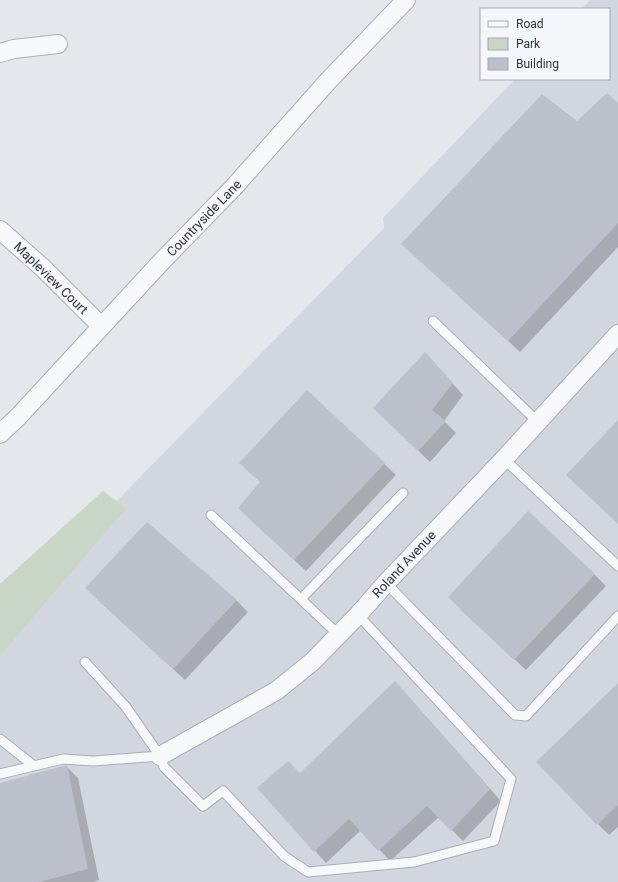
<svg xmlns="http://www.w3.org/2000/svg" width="618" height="882" viewBox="0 0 618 882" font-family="Roboto,sans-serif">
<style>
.built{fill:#d2d6de}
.green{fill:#c9d6c5}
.shadow{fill:#0003}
.building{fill:#bbc0ca}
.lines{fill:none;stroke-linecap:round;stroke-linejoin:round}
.lane-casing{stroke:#a9aeb7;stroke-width:11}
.street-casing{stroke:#a9aeb7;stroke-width:20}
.lane{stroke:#f7f8fa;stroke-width:9}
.street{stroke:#f7f8fa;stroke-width:18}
.labels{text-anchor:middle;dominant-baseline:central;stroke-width:3.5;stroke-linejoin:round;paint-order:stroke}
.street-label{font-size:13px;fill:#2b3445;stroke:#f4f6f9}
</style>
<rect width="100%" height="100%" fill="#e4e7ec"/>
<path class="built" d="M590,0H618V882H0V620L384,228L383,218L515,79H609V9H581Z"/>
<path class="green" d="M103,491L126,508L0,656V584Z"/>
<path class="shadow" d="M618,105V247L520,352L402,244Z
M436,365L463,395L444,421L456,433L430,462L386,420Z
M307,391L396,475L306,571L251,520L261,483Z
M147,524L237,601L248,612L185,680L97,599Z
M594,574L606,586L526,670L460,609Z
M618,685V827L609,835L598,824Z
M406,694L501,801L463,841L439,817L390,861L361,830L326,863L258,788L300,774Z
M66,766L78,778L99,880L93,882H0V784Z"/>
<path class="building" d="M607,93L618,103V223L508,341L401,244L542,94L577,121Z
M425,352L453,383L432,410L446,421L418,451L373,408Z
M307,390L385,463L294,560L238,508L260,482L239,463Z
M618,420V524L566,475Z
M528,511L595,574L514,660L448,597Z
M147,522L237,600L173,669L85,588Z
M395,681L490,789L451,831L427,806L378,851L349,819L314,852L257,788L288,761L300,773Z
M618,683V805L597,825L536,762Z
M67,765L88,869L39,882H0V783Z"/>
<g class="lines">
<defs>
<path id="lane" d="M433,321L538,422
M504,459L618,566
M211,515L339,635
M386,583L515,715L526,716L618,616
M301,599L403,493
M85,662L126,707L160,756L164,767L203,806L223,791L284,856L308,872L414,862L494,841L511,779L358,615
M0,739L34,766
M0,774L63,759L93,761L160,756"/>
<path id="street" d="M0,53L14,49L58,44
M0,230L43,268L101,326
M0,434L18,417L163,260L233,188L328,81L406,0
M160,756L276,691L312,662L358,615L386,583L504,459L618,334"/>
</defs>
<use href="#lane" class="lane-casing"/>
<use href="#street" class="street-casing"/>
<use href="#lane" class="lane"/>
<use href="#street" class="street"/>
</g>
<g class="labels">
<g class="street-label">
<text transform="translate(204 218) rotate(-46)">Countryside Lane</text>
<text transform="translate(51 278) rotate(44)">Mapleview Court</text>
<text transform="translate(404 564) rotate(-47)">Roland Avenue</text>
</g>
</g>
<rect x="480" y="8" width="130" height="72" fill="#f4f6f9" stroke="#a4a8b1"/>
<rect x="488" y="21" width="20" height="6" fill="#f7f8fa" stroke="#a4a8b1"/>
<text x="516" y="28" font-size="12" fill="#2b3445">Road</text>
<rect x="488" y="38" width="20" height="12" fill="#c9d6c5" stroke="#a4a8b1"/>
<text x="516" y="48" font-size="12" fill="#2b3445">Park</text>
<rect x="488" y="58" width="20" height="12" fill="#bbc0ca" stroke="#a4a8b1"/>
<text x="516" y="68" font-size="12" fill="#2b3445">Building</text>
</svg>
